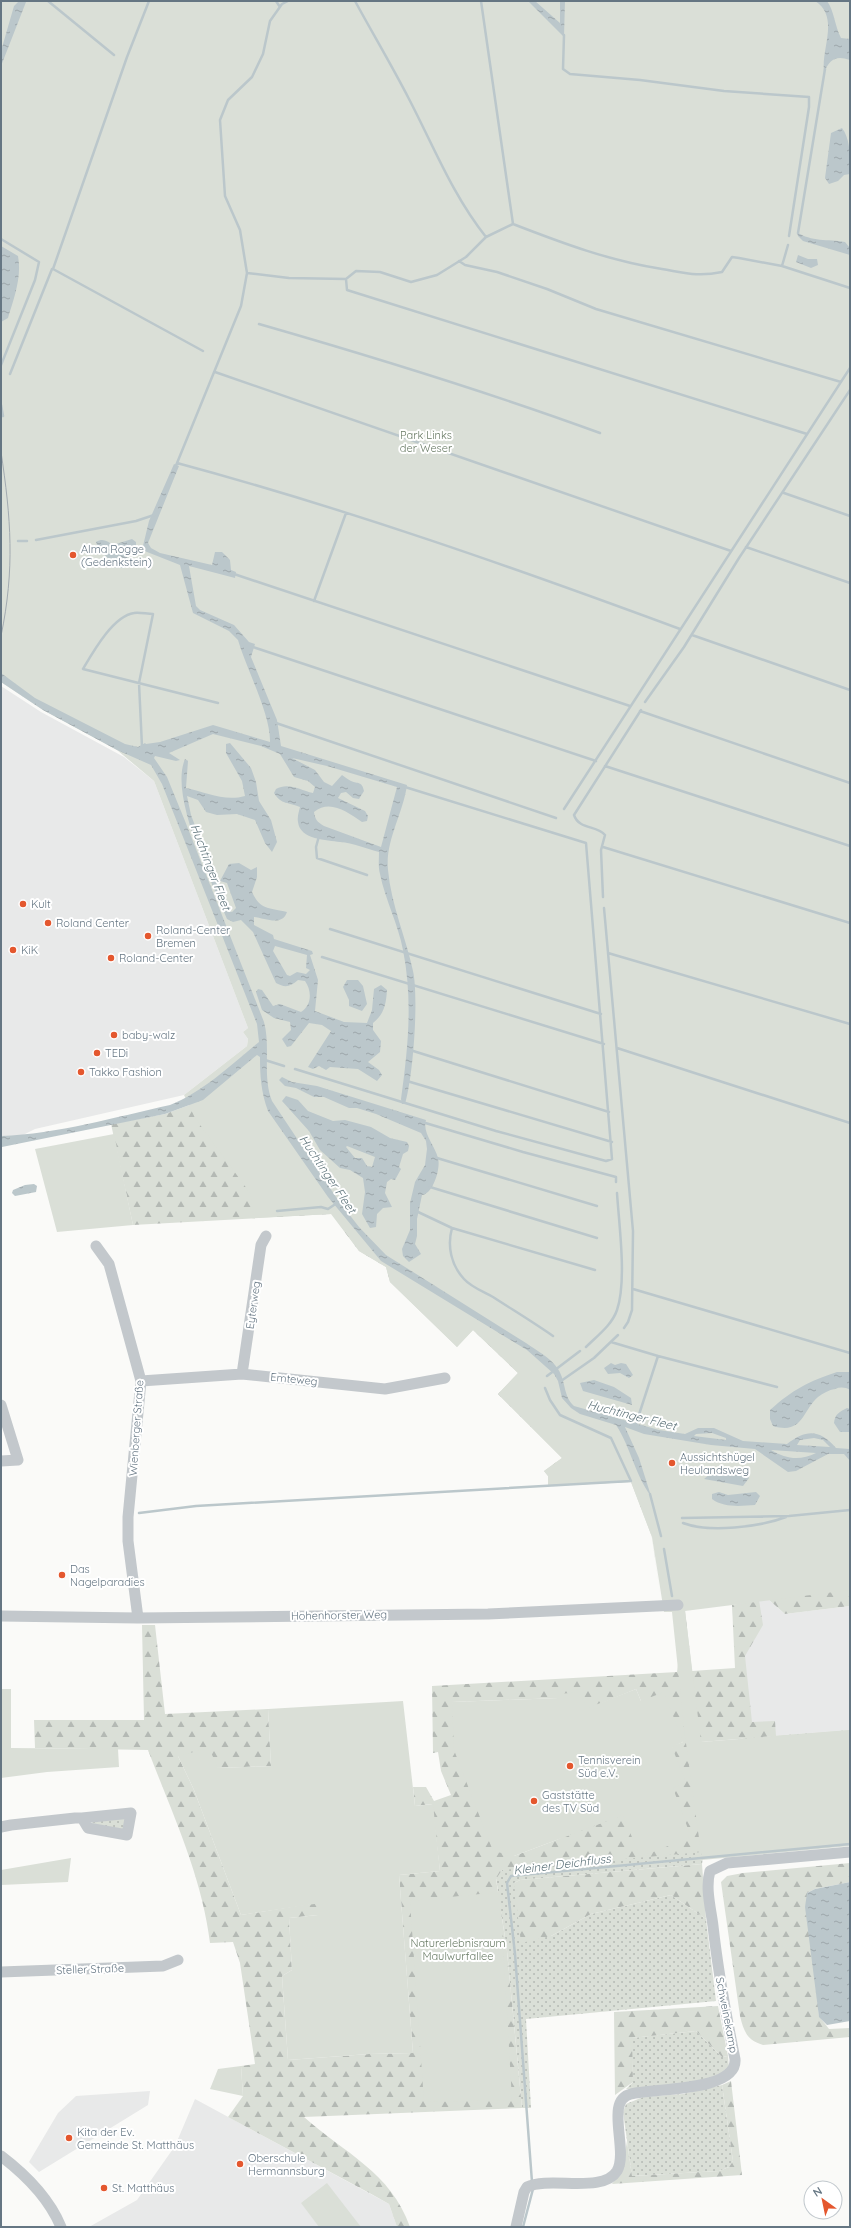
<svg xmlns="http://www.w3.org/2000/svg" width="851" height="2228" viewBox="0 0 851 2228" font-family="Quicksand,sans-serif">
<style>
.built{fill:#e8e9e9}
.grass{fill:url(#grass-dots)}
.forest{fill:url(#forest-firs);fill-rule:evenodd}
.green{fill:#dadfd7}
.water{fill:url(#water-ripples);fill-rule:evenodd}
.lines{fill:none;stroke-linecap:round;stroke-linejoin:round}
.stream{stroke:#bbc7cb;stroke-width:2.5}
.minor{stroke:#c3c8cc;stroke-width:11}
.tram{stroke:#a2aab0;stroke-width:1}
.poi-dot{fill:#e4572e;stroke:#fff;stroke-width:1.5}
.labels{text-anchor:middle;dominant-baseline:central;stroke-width:4;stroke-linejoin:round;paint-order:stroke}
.park-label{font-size:11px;fill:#687a64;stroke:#fff}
.poi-label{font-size:11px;fill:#657683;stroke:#fff;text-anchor:start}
.street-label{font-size:11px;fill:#657683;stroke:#fff}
.water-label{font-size:12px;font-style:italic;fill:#60757c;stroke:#fff}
</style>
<defs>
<pattern id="grass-dots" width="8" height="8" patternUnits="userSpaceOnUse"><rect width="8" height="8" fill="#dadfd7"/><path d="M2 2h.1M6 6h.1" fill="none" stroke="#b4b9b4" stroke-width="1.8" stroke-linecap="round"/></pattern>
<pattern id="forest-firs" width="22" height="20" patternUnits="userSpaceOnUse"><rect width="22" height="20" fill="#dadfd7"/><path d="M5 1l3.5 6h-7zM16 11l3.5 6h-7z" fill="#b4b9b4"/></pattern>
<pattern id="water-ripples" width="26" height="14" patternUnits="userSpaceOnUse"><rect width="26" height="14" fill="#bbc7cb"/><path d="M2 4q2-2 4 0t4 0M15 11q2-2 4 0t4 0" fill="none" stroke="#9ca6aa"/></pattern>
</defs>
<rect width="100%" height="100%" fill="#fafaf8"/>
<path class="built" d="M1,686L41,712L124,757L154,781L248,1028L243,1032L248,1039L247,1046L184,1095L35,1129L1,1146Z
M768,1599L785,1614L850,1606V1730L744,1738L732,1605Z
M150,2091L148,2105L39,2172L29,2162L58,2113L76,2096Z
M195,2099L389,2204L397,2227H89L137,2200L175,2146Z"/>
<path class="grass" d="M850,1730L703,1857L702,1864L520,1880L514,1883L551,1936L591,1914L671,1895L706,1919L716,2001L526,2019L531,2108H522L507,1951L496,1878L502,1870L744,1738Z
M127,1818L125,1830L93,1825L92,1822Z
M696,2031L722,2057L728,2056L729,2070C699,2085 660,2091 626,2089L633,2082L631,2038Z
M722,2085L733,2161L729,2167L719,2171L632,2176L623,2112L626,2104L643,2097L683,2094Z"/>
<path class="forest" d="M203,1100L636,1430L661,1599L652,1537L631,1482L548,1486V1476L544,1471L562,1458L498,1394L518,1373L473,1330L457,1347L390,1282L386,1267L359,1251L331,1214L133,1225L111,1124L165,1114Z
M850,1580V1606L785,1614L768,1599Z
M759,1600L763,1625L745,1656L752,1722L775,1721L776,1736L701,1742L702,1852L502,1870L496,1879L507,1951L522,2108L304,2117C344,2153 391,2172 410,2227H397L389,2204L373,2195L228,2117L243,2096L241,2066L255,2064L240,1963L233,1942L210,1943C202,1876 172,1813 148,1750L35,1748L34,1720H144L142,1625H155L165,1714L268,1709L271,1766L218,1768L178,1756L194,1790L241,1915L322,1902L318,1915L289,1918L292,1970L282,1976L288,2060L369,2054L413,2053L399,1875L440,1871L432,1804L415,1806L413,1787H426L434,1801L451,1795L441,1771L438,1752L433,1753L432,1686L677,1672L685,1610L692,1671L735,1668L732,1605ZM636,1689L641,1701L683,1742L672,1746L673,1788L623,1815L514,1856L452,1702L558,1698L585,1710Z
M850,1863V1882L815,1889L807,1893L819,2016L829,2029L850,2028V2037L763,2045C747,2040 744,2032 740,2016L721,1882L727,1876L743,1873Z
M702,1864L706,1919L671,1895L591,1914L551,1936L521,1943L514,1883L520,1880Z
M718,2006L728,2056L722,2057L696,2031L632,2038L633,2082L615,2095L614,2012Z
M731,2081L742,2175L612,2184L622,2170L627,2141L632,2176L719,2171L729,2167L733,2161L722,2085Z"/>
<path class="green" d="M1,1H850V1590L685,1611L701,1742L850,1730V1846L702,1860L685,1736L672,1612H664L652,1537L631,1482L548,1486V1476L544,1471L562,1458L498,1394L518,1373L473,1330L457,1347L390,1282L386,1267L359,1251L332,1214L254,1218L250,1193L195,1118L184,1095L247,1046L248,1039L243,1032L248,1028L154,781L117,750L43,710L1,682Z
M114,1134L133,1225L57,1232L35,1149Z
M1,1689H11V1748L118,1749L119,1767L47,1772L1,1778Z
M636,1689L641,1701L664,1692L683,1742L672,1747L686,1783L673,1788L691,1837L640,1857L623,1815L514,1856L493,1851L454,1750L452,1702L558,1698V1694L583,1692L585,1709Z
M403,1701L415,1806L433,1804L440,1871L399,1875L413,2053L369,2054L288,2060L282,1976L292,1970L289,1918L318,1915L317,1906L321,1903L241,1915L194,1790L178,1756L209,1748L218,1768L271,1766L268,1709Z
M71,1858L68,1882L1,1885V1870Z
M500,1892L512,2100L424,2102L410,1901Z
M241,2066L243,2096L210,2089L218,2069Z
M327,2183L361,2227H319L301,2203Z"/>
<path class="water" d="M19,1L26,2L1,66V51L14,6Z
M528,1H535L560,23V1H565L564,37Z
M815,1H827C834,10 835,27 841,38L850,39V60C836,55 830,59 824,72C821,48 840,17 815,1Z
M842,128C851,140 850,158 850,174L844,175L838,181L829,184L825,178L831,133Z
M797,232C811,242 828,239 845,242L850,248V255L803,241L798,236Z
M1,246L18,256C22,277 14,298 8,318L1,322Z
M798,255L808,259H817L818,265L811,268L796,262Z
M174,464L179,466L148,543L151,548L160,553L212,565L215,552H222L230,560L231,570L236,572L235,578L189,566L196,606L200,610L234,625L249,642L255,644L251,657L277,720L281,746L407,785C403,814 385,841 388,870C391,904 406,938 413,971C419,998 413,1078 405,1104H402L401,1099C408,1048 413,1001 403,950C398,924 385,899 380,874C378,867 379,859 379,852C367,849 353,843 340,842C327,840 300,840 298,822C297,817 299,811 300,807C289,802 281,805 274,793L276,789C288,782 300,790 313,793L315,787L308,781L294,777L280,754L261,746L213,734L169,753L180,760L176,761L155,756L154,758L167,777L185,821L264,1022C271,1048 262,1075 272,1101L338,1200L359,1227L386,1255L526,1343C536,1350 551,1358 558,1369C566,1381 563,1396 574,1406L659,1430L685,1434L698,1428H714L743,1441L787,1444C806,1429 820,1429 836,1448L850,1449V1461L844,1454H828L796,1471L788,1472L755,1449L711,1445L644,1434L625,1427L639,1458L651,1496C635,1475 631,1448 616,1425L580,1414L571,1408L562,1398L558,1381L554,1374L527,1350L381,1261L328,1197L268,1111C261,1092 260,1076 260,1057L257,1055L203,1100L165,1114L2,1147L1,1136C58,1134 115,1117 170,1105C203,1092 232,1064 259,1042L257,1024L187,847L162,784L151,765L117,750L43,710L1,682V673L35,698L125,744L138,747L145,743L146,744L160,742L213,725L270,742C271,715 246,668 238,640L229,631L193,613L180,565L142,550L149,521ZM292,758L327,766L397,787L381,847L324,826C317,822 315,819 314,812C330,799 347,812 362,822L367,821L368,816L365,811L338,798L341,793L346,792L353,798L359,799L364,791C362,781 358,784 351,781C349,780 345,777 342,775L332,786L324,782L315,770ZM712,1433L726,1438V1440L694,1436L696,1434ZM814,1438L823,1440L830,1447L797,1445L800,1440ZM771,1450L816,1453C800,1461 786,1459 771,1450Z
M132,539L136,542V548L129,553L127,559L128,565L123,568H115C111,558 98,552 96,542C103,538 107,541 113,545Z
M230,743L251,768L256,782L259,801L271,820L277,842L272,852L265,843L255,820L237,814L217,815L206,812L198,800L187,796L191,815L227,910L232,912L236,908L227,883L220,881L229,864L239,863L251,870L257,867V877L252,892C261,911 269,907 287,912C282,927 265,918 254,917V925L273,935L274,939L312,951L313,954L310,955L318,980L315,1011L344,1022L367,1023L372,1010L374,989L381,985L387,990C386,1005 384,1014 373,1023V1030L381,1041L380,1052L368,1062L379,1070L382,1075L377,1081L358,1069L330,1067L326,1070L319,1066L313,1069L308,1067L331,1031L322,1025L309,1023L291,1046L287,1047L282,1039L291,1030L290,1022L274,1018L262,1010L256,992L258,989L262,990L273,1006L280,1004L301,1012C312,1005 312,991 305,981L298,980C290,987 285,988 276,983L253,932L241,920L233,922L227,919C212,882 169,796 185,759L188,761L186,788C205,792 225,802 245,796L242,781L226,753V744ZM275,946L307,955L306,968L310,970L306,974L297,972L290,976L287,975L273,951Z
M347,980H358L363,986L367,1004L362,1011L349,1006V1000L343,987Z
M282,1077L292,1082L317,1086L426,1120C422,1133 435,1146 438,1158C441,1168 433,1194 422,1195L417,1219V1236L415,1244L421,1254L409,1262L403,1256L402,1249L410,1230V1203L415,1182L425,1165L427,1149L426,1141L421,1133L376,1114L357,1108H349L324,1097H314L296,1088L285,1086L279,1080Z
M286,1096L298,1100L308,1111L333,1121L345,1120L371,1127L390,1138L407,1142L409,1146L408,1151L403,1154L399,1167L401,1169L395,1180L391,1179L387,1182L385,1193L392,1207L383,1208L377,1214L376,1227L370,1228L362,1214L365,1192L363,1178L350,1170L340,1168L320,1150L309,1131L282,1101ZM347,1146L375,1157L372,1167L367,1166L362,1158H355L346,1147Z
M34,1184L37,1186L36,1192L15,1196L12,1193L13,1190L25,1185Z
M611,1363L615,1365L621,1363L626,1364L633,1375L629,1378L620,1373L608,1374L604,1368Z
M837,1372H850V1390C845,1387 840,1387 835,1389C829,1390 823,1393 818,1397C802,1411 803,1435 773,1426L770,1419V1410C792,1390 809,1381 837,1372Z
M594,1380L614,1387L631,1398L632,1405L583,1391L580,1383Z
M847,1408L850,1409V1432H840L834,1423C835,1414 839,1412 847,1408Z
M743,1469L749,1478L743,1486L704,1479L710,1474Z
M719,1492L728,1495L756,1492L760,1496L755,1505C741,1506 724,1508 712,1499V1494Z
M850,1882V2021L827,2025L819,2017L805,1907L807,1893L815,1889Z"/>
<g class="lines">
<path class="stream" d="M48,1L114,55
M149,1L127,57L53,269L203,351
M276,1L280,7
M355,1C373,34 392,66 409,99C433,145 453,196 486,237
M481,1L513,224
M564,35L563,69L570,74L640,80L724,91L809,97V107L789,236
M798,233L825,69
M1,239L39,262L35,280L1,365
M459,261L465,265L497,272L547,289L596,309L841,382
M782,266L788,245
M247,273L289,278L346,279L356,271L380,272L411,282L437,275L466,257L486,237L513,224C562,243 610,261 662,269C686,273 698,277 722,272L732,257L739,258L782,266L850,288
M346,279L347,290L807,434
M259,324C374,357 488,392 600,433
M215,372L731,551
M10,374L52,269
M1,405L3,416H1
M177,463C348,509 515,568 680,629
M175,468L241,306L247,273L240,230L225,196L220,120L228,100L252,77L263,54L270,21L282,4L288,1
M784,493L850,516
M36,540L136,521L154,515
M18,541H27
M746,547L850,583
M234,574L630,706
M314,601L346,513
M692,635L850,690
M253,647L596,761
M645,702L684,647L739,558L850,390
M640,711L850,783
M276,723L556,818
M142,747L139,683L153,614C147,614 139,612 134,613C113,616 93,652 83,669L218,703
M605,766L850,846
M564,809L850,368
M319,836L316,847L317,858L367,875
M603,847L850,923
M603,897L601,850L605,835C597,825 579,830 574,815L641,710
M604,908L633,1231L632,1310L628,1322L624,1328
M330,929L601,1014
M608,953L850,1024
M322,957L604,1044
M617,1048L850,1123
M410,1050L609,1112
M265,1060L284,1066
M295,1069L496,1131L606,1161L612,1159L586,843L405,787
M407,1081L612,1142
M422,1122L523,1152L616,1177V1182
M437,1158L597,1206
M430,1187L597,1238
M277,1211L321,1207L328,1209L337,1203
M416,1211L452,1228L595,1270
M452,1228C447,1246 451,1265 464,1279C471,1287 484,1292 493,1297C513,1310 533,1322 553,1336
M633,1289L850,1353
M611,1342L658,1356
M586,1347C597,1336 612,1325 617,1310C627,1281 619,1225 617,1193
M547,1376L580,1351
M561,1381L594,1358L618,1335
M635,1427L658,1356L777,1387
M650,1494L661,1536
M139,1513L196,1506L631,1481L611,1438L560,1415L550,1400L545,1388
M682,1518L789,1516L850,1510
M683,1523C709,1533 760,1527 786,1517
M664,1549L672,1596
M532,2182L515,1954L507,1883L511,1876L850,1844
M523,2227L533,2189"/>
<path class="minor" d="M96,1246L109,1264L141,1381L128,1517V1541L138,1618
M242,1374L261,1245L266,1236
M141,1381L242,1374L385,1389L445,1378
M1,1405L18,1460L1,1461
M1,1616L138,1618L488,1614L678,1605
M1,1827L11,1825L75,1818H82L131,1813L127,1835L88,1828L82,1818
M1,1972L163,1966L178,1960
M1,2156C26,2175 49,2198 61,2227
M516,2227L524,2192L527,2187C550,2176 603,2194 617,2171C629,2150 604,2100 631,2094C653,2088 738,2092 735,2059C726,2015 718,1971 713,1926C711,1909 705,1888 710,1871L727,1863L850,1852"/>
<path class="tram" d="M1,452C11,518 15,569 1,636"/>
</g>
<g class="poi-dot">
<circle cx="73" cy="555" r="4"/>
<circle cx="23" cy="904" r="4"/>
<circle cx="48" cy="923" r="4"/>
<circle cx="148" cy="936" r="4"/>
<circle cx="13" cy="950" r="4"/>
<circle cx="111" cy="958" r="4"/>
<circle cx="114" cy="1035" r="4"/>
<circle cx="97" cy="1053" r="4"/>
<circle cx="81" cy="1072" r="4"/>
<circle cx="672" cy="1463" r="4"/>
<circle cx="62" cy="1575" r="4"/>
<circle cx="570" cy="1766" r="4"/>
<circle cx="534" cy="1801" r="4"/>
<circle cx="69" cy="2138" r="4"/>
<circle cx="240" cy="2164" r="4"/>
<circle cx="104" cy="2188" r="4"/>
</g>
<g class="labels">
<g class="park-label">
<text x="426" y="435">Park Links<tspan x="426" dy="13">der Weser</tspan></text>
<text x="458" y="1943">Naturerlebnisraum<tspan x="458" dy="13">Maulwurfallee</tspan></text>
</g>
<g class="poi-label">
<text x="81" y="549">Alma Rogge<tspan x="81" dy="13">(Gedenkstein)</tspan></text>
<text x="31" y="904">Kult</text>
<text x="56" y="923">Roland Center</text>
<text x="156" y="930">Roland-Center<tspan x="156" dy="13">Bremen</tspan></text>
<text x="21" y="950">KiK</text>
<text x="119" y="958">Roland-Center</text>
<text x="122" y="1035">baby-walz</text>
<text x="105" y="1053">TEDi</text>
<text x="89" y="1072">Takko Fashion</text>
<text x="680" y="1457">Aussichtshügel<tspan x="680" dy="13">Heulandsweg</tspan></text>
<text x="70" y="1569">Das<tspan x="70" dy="13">Nagelparadies</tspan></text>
<text x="578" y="1760">Tennisverein<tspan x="578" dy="13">Süd e.V.</tspan></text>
<text x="542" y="1795">Gaststätte<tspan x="542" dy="13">des TV Süd</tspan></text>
<text x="77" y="2132">Kita der Ev.<tspan x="77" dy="13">Gemeinde St. Matthäus</tspan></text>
<text x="248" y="2158">Oberschule<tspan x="248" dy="13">Hermannsburg</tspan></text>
<text x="112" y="2188">St. Matthäus</text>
</g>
<g class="street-label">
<text transform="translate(253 1305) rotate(-82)">Eyterweg</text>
<text transform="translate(294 1379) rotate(6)">Emteweg</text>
<text transform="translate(136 1428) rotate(-86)">Wienberger Straße</text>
<text transform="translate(339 1615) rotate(-1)">Hohenhorster Weg</text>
<text transform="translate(90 1969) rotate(-2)">Steller Straße</text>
<text transform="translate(727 2015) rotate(79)">Schweinekamp</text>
</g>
<g class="water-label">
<text transform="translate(211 867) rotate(69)">Huchtinger Fleet</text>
<text transform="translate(328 1174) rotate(56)">Huchtinger Fleet</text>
<text transform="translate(632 1415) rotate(14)">Huchtinger Fleet</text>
<text transform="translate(562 1864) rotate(-7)">Kleiner Deichfluss</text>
</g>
</g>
<rect width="851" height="2228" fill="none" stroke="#657683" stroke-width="4"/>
<g transform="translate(823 2200) rotate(327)"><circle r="19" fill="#ffffff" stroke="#c1c8cd"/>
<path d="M0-3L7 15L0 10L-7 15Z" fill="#e4572e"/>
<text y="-6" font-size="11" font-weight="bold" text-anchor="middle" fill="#657683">N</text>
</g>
</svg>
